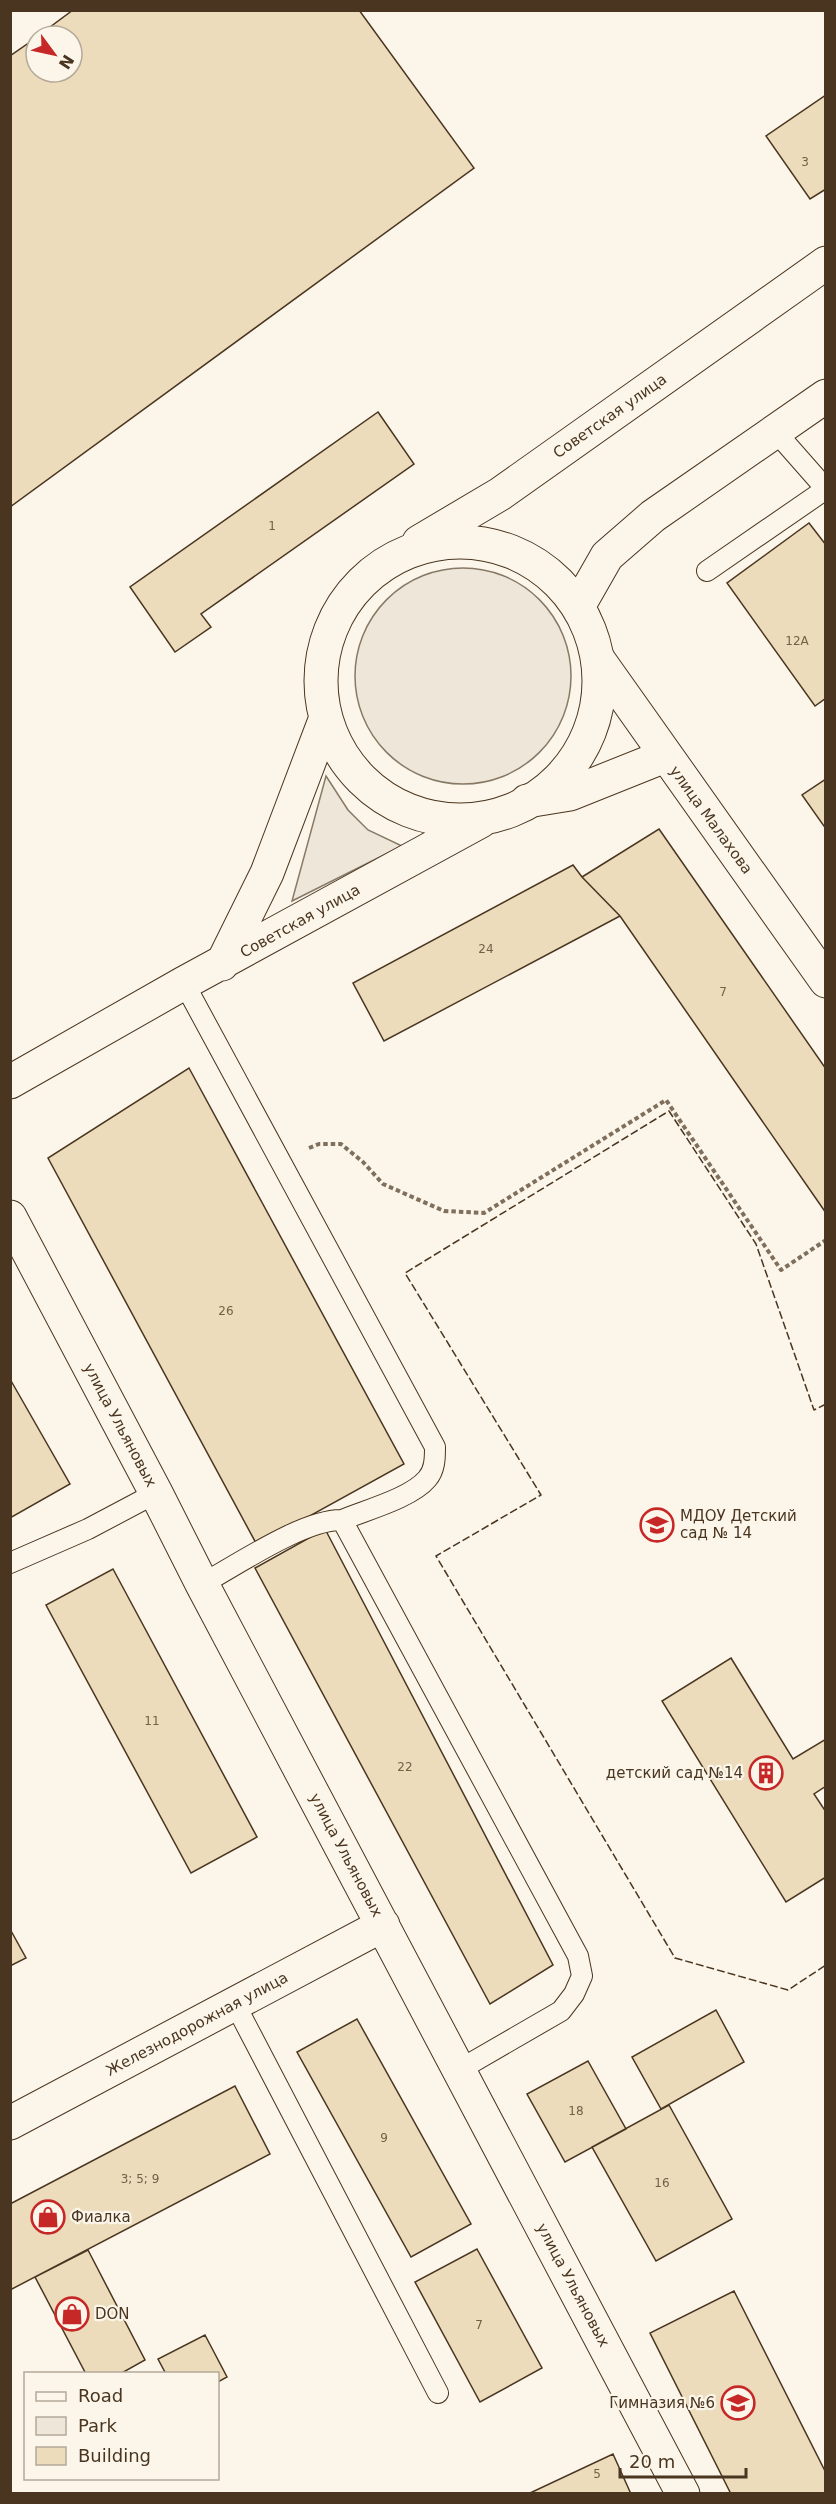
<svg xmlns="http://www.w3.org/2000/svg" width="836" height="2504" viewBox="0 0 836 2504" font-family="'DejaVu Sans',sans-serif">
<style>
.green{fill:#ede6d9;stroke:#887966;stroke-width:1.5}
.building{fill:#ecdcbc;stroke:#4a3520;stroke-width:1.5}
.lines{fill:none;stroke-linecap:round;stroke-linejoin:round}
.lane-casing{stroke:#4a3520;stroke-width:22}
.street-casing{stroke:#4a3520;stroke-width:35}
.secondary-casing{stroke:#4a3520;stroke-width:35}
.path{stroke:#7f6f5c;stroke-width:4;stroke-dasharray:4.5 3;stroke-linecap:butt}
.lane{stroke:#fbf6e9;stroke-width:20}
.street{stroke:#fbf6e9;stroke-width:33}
.secondary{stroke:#fbf6e9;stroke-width:33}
.fence{stroke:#4a3520;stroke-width:1.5;stroke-dasharray:8 3;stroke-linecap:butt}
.labels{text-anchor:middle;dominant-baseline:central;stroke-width:4.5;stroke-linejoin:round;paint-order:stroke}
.number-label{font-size:12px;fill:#725f47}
.street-label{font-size:15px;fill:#4a3520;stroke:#fbf6e9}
.poi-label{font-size:15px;fill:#4a3520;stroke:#fbf6e9;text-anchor:start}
</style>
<rect width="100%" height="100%" fill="#fbf6e9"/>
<path class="green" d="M355 676a108 108 0 1 1 216 0a108 108 0 1 1-216 0Z
M326,776L348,810L368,830L402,846L292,901Z"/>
<path class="building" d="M73,10H359L474,168L10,507V56L36,38V72H72V36H38Z
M826,95V189L810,199L766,136Z
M378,412L414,464L201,614L211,627L175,652L130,587Z
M809,523L826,545V698L815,706L727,583Z
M826,779V829L802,795Z
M659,829L826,1069V1213L620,916L582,877Z
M573,865L582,877L620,916L384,1041L353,983Z
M189,1068L404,1464L257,1545L48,1158Z
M10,1379L70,1484L10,1518Z
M325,1529L553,1965L490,2004L255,1568Z
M113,1569L257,1837L191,1873L46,1605Z
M731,1658L793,1759L826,1739V1786L814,1794L826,1812V1877L786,1902L662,1701Z
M10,1929L26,1958L10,1966Z
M716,2010L744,2062L661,2109L632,2057Z
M357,2019L471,2224L411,2257L297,2052Z
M588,2061L626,2129L565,2162L527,2094Z
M235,2086L270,2154L10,2290V2204Z
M669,2105L732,2219L656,2261L592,2147Z
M477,2249L542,2368L480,2402L415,2282Z
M88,2250L145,2360L120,2374H86L35,2277Z
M734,2291L826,2473V2494H731L650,2333Z
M205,2335L227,2377L218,2382V2374H166L158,2359Z
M613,2454L631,2494H530V2493Z"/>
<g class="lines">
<defs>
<path id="lane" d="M775,431L826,489
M707,571L826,489
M184,983L435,1447C435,1458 435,1470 427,1479C411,1498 366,1510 342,1520L578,1956L582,1976L574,1994L561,2011L459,2070
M10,1563L88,1529L156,1493
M202,1584C237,1565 304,1519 342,1520
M235,2004L438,2393"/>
<path id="street" d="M598,659L826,981
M527,801L570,794L665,756
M10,1217L156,1493L202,1584L683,2494
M10,2123L383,1925"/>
<path id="secondary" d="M321 681a139 139 0 1 1 278 0a139 139 0 1 1-278 0Z
M419,542L500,494L826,263
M579,605L607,556L653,516L826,396
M222,964L267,873L325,720
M10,1082L184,983L481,821"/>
</defs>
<use href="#lane" class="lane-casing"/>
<use href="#street" class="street-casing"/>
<use href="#secondary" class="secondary-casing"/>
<path class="path" d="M309,1148L319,1144H341L363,1162L383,1184L444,1211L484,1213L666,1100L781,1270L826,1240"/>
<use href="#lane" class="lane"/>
<use href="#street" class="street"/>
<use href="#secondary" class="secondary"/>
<path class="fence" d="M826,1404L814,1410L756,1244L669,1111L405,1273L541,1495L436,1556L675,1958L788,1990L826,1965"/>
</g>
<defs>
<symbol id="school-ring" viewBox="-11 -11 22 22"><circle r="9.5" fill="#fbf6e9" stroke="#c62828" stroke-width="1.5"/><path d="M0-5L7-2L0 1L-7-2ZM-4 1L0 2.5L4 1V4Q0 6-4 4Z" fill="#c62828"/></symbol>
<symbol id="building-ring" viewBox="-11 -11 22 22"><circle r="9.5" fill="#fbf6e9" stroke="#c62828" stroke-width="1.5"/><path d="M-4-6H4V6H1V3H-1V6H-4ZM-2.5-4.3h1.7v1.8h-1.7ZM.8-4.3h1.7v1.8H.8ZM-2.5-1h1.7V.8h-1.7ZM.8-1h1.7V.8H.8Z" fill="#c62828"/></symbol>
<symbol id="shop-ring" viewBox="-11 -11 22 22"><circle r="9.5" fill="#fbf6e9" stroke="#c62828" stroke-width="1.5"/><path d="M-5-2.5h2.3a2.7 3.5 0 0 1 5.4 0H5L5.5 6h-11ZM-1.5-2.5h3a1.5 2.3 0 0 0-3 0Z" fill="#c62828"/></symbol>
</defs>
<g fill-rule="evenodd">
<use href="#school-ring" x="638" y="1506" width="38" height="38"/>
<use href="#building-ring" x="747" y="1754" width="38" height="38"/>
<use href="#shop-ring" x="29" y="2198" width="38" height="38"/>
<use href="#shop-ring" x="53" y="2295" width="38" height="38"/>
<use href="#school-ring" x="719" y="2384" width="38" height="38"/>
</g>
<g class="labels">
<g class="number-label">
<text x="805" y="162">3</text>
<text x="272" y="526">1</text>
<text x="797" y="641">12А</text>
<text x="486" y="949">24</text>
<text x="723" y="992">7</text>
<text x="226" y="1311">26</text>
<text x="152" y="1721">11</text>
<text x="405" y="1767">22</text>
<text x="576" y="2111">18</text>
<text x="384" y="2138">9</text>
<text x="140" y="2179">3; 5; 9</text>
<text x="662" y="2183">16</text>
<text x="479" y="2325">7</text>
<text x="597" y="2474">5</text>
</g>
<g class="street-label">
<text transform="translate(610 416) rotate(-35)">Советская улица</text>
<text transform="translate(711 820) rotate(54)">улица Малахова</text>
<text transform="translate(300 921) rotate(-29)">Советская улица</text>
<text transform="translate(120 1425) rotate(62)">улица Ульяновых</text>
<text transform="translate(346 1855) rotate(62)">улица Ульяновых</text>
<text transform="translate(197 2024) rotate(-28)">Железнодорожная улица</text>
<text transform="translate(573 2285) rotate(62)">улица Ульяновых</text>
</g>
<g class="poi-label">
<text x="680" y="1516">МДОУ Детский<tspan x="680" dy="17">сад № 14</tspan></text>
<text x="743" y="1773" text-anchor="end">детский сад №14</text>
<text x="71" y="2217">Фиалка</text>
<text x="95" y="2314">DON</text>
<text x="715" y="2403" text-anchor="end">Гимназия №6</text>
</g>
</g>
<rect width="836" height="2504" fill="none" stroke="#4a3520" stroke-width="24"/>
<rect x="24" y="2372" width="195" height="108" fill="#fbf6e9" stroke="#b4a999" stroke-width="1.5"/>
<rect x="36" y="2392" width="30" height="9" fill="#fbf6e9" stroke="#b4a999" stroke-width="1.5"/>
<text x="78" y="2402" font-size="18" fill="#4a3520">Road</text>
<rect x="36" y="2417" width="30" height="18" fill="#ede6d9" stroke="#b4a999" stroke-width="1.5"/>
<text x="78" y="2432" font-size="18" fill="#4a3520">Park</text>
<rect x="36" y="2447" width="30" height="18" fill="#ecdcbc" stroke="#b4a999" stroke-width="1.5"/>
<text x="78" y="2462" font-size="18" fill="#4a3520">Building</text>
<g transform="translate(54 54) rotate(123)"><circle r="28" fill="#fbf6e9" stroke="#b4a999" stroke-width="1.5"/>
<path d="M0-4.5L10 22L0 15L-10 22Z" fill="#c62828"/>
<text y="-9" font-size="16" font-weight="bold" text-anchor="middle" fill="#4a3520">N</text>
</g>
<path d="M620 2468v9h126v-9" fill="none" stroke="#4a3520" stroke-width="3"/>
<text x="629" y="2468" font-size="18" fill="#4a3520" stroke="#fbf6e9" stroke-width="4.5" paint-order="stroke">20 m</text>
</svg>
